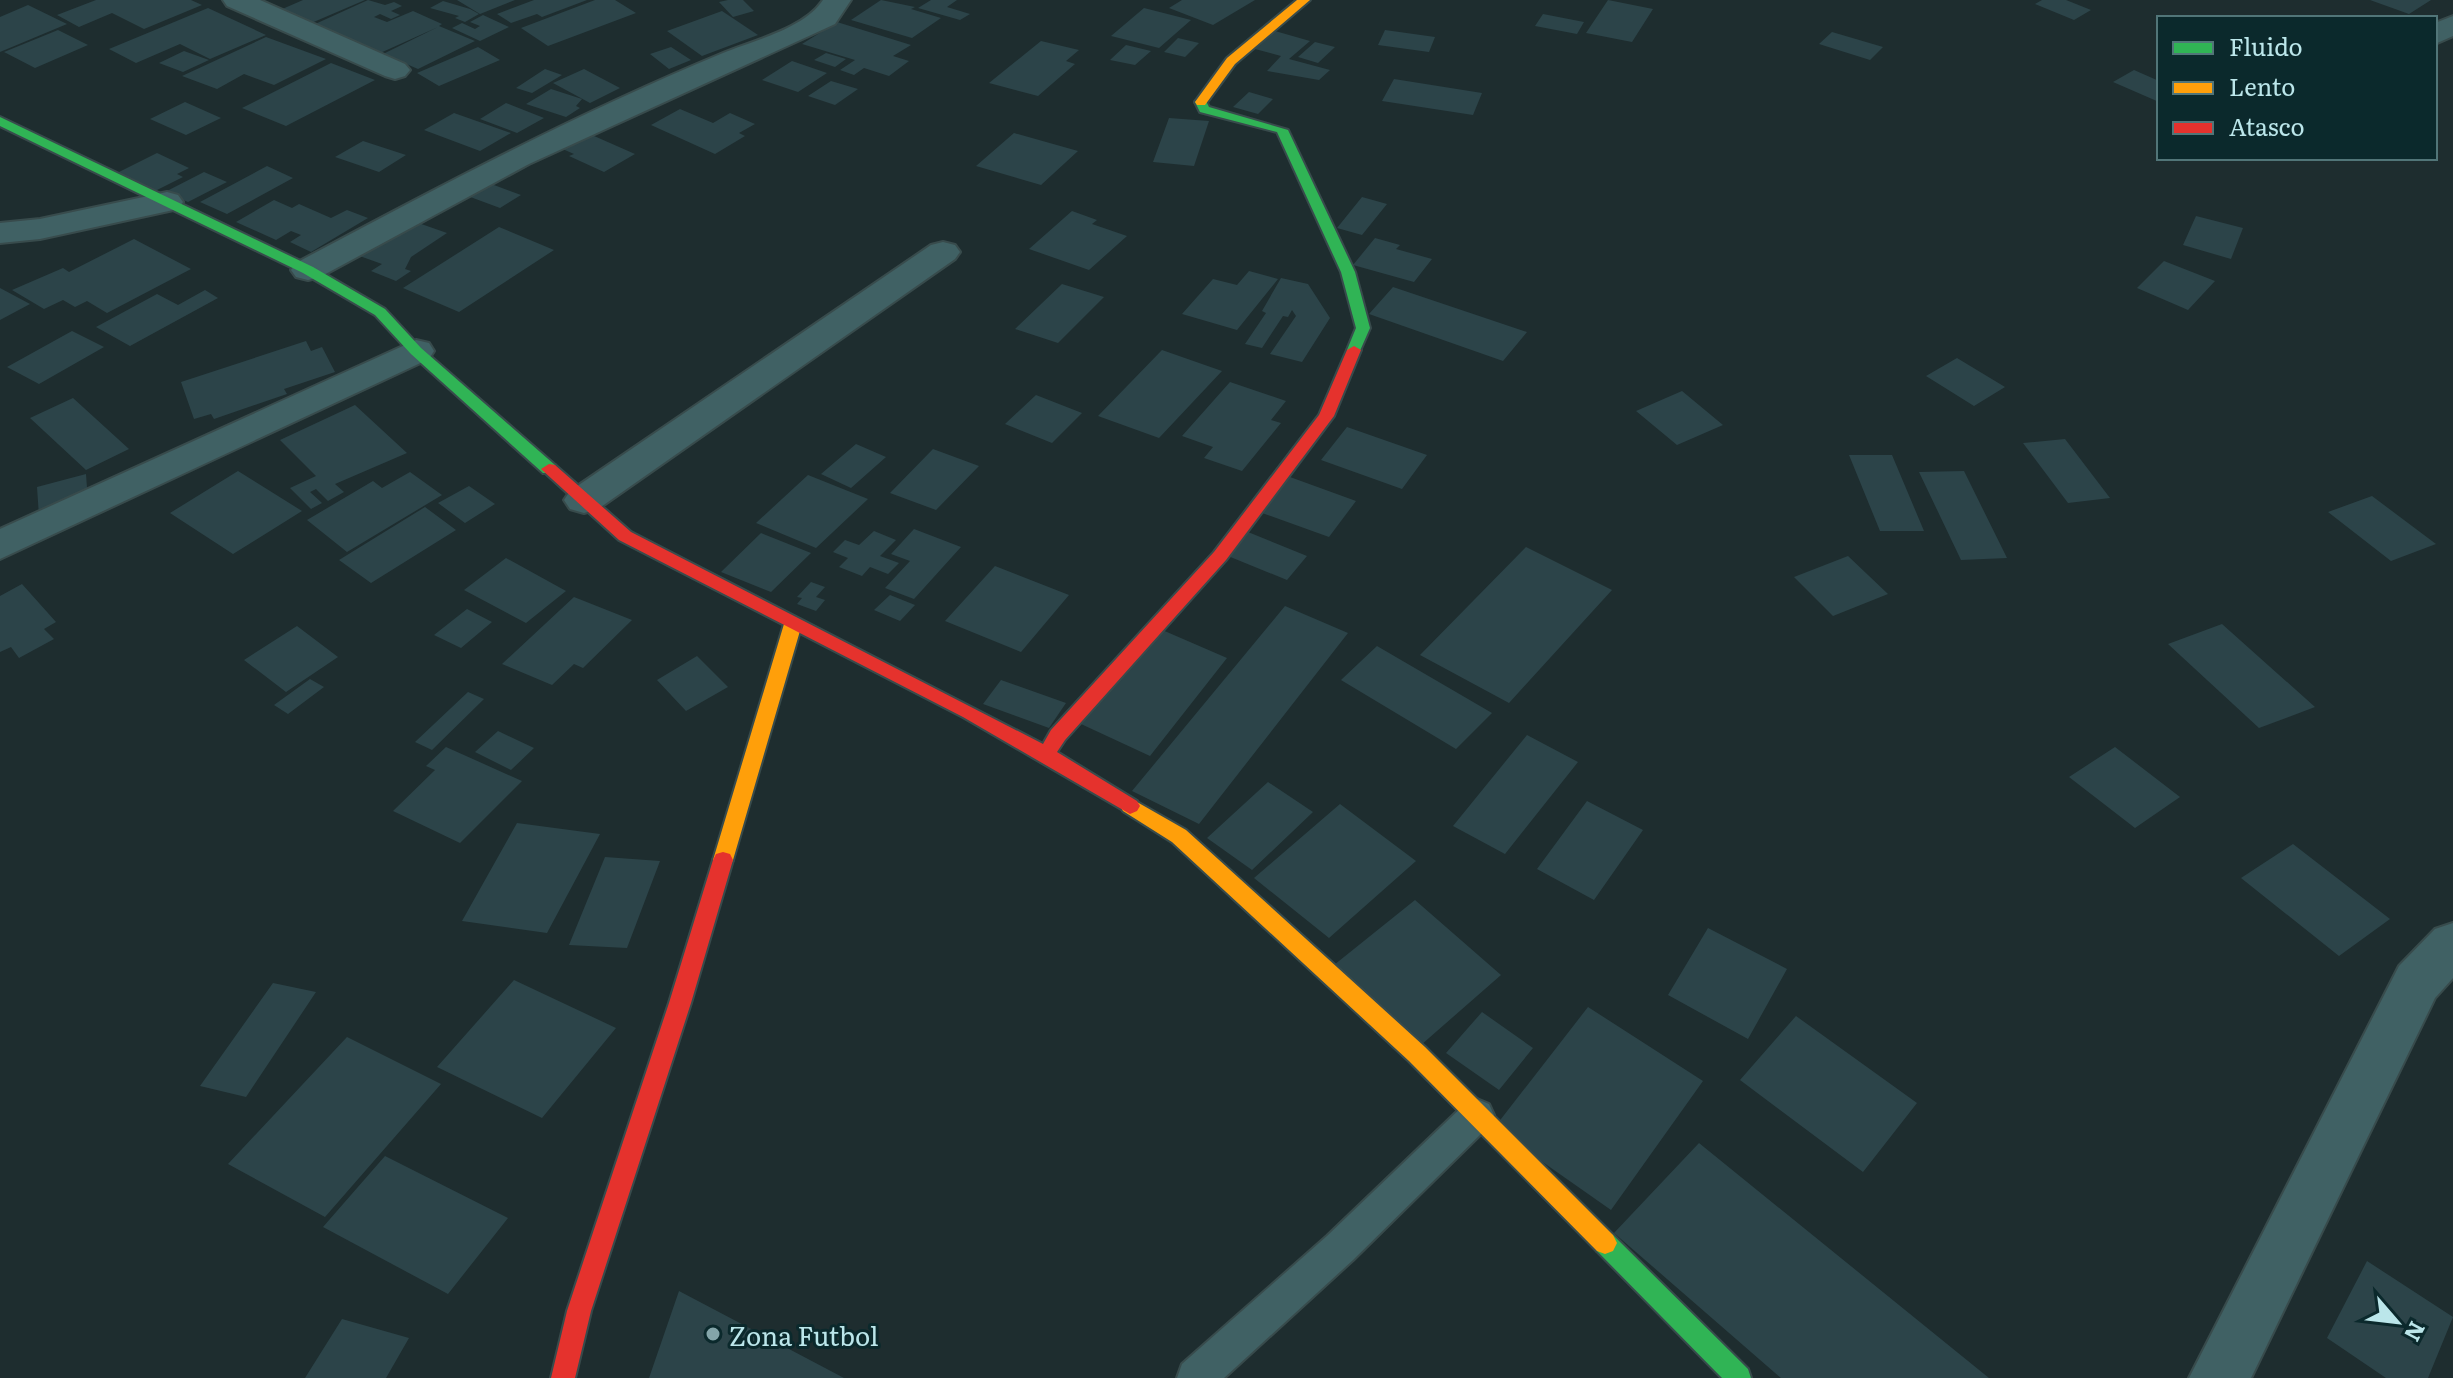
<svg xmlns="http://www.w3.org/2000/svg" width="2453" height="1378" viewBox="0 0 2453 1378" font-family="Literata,serif">
<style>
.building{fill:#2c4449}
.lines{fill:none;stroke-linecap:round;stroke-linejoin:round}
.lane-casing{stroke:#384b4c;stroke-width:4}
.street-casing{stroke:#384b4c;stroke-width:4}
.fast-casing{stroke:#384b4c;stroke-width:4}
.slow-casing{stroke:#384b4c;stroke-width:4}
.jam-casing{stroke:#384b4c;stroke-width:4}
.lane{fill:#406164;fill-rule:evenodd}
.street{fill:#406164;fill-rule:evenodd}
.fast{fill:#30b455;fill-rule:evenodd}
.slow{fill:#ff9f0a;fill-rule:evenodd}
.jam{fill:#e5322d;fill-rule:evenodd}
.poi-dot{fill:#84a5a9;stroke:#0b292c;stroke-width:3}
.labels{text-anchor:middle;dominant-baseline:central;stroke-width:6;stroke-linejoin:round;paint-order:stroke}
.near-poi-label{font-size:26px;fill:#bbe6ea;stroke:#0b292c;text-anchor:start}
</style>
<rect width="100%" height="100%" fill="#1e2d2f"/>
<path class="building" d="M96,0H191L202,5L144,29L112,13L79,27L57,15Z
M303,0H365L309,24L280,10Z
M368,0L385,5L394,2L402,6L391,11L400,15L391,19L380,14L374,17L387,22L413,11L442,24L439,26L475,41L418,69L383,54L438,27L378,54L313,25Z
M457,0H515L480,14Z
M534,0H587L542,17L537,14L511,23L497,14Z
M595,0H615L636,13L548,46L521,28Z
M728,0H743L754,11L733,17L719,2Z
M881,0L915,7L911,9L941,18L912,38L851,20Z
M931,0H957L947,7L970,14L960,20L918,8Z
M1182,0H1255L1213,25L1169,8Z
M1608,0L1653,9L1632,42L1586,33Z
M2042,0H2066L2091,10L2074,20L2035,4Z
M2370,0H2431L2409,14Z
M443,1L470,9L479,14L465,22L455,18L459,16L430,8Z
M28,5L67,24L0,52V17Z
M208,8L266,35L210,59L180,44L136,63L109,49Z
M1144,8L1191,20L1159,48L1111,36Z
M722,11L758,35L702,56L667,31Z
M1543,14L1584,22L1577,34L1535,26Z
M483,15L509,27L480,41L452,28L462,23L475,29L480,26L470,22Z
M837,22L911,45L893,56L909,61L889,76L864,68L854,75L840,70L855,60L802,44Z
M58,30L88,45L35,68L4,52Z
M1385,30L1435,37L1429,52L1378,45Z
M1275,31L1310,41L1289,59L1330,70L1319,80L1267,71L1281,56L1255,49Z
M1832,32L1883,47L1870,60L1819,44Z
M266,37L326,59L274,85L244,74L217,89L182,76Z
M1178,38L1199,43L1185,57L1164,52Z
M1041,41L1079,50L1066,61L1075,64L1038,96L989,83Z
M1315,42L1335,47L1318,63L1298,57Z
M1126,45L1151,51L1135,65L1110,60Z
M478,47L500,60L439,86L417,73Z
M671,47L691,60L669,69L650,54Z
M184,51L209,60L183,72L159,63Z
M826,53L846,59L835,67L814,60Z
M792,61L827,73L798,92L762,80Z
M331,63L375,80L286,126L242,108Z
M545,69L562,75L532,93L516,88Z
M584,69L620,88L590,103L553,83Z
M2134,70L2159,81V102L2113,82Z
M1394,79L1482,93L1473,115L1382,101Z
M831,81L858,89L835,105L808,96Z
M551,89L582,99L576,106L580,108L566,117L526,104Z
M1249,92L1273,99L1258,114L1233,107Z
M185,102L221,118L186,135L150,119Z
M506,103L544,118L517,133L480,119Z
M680,109L713,123L730,113L755,124L739,133L745,136L715,154L651,125Z
M454,113L511,133L480,151L424,130Z
M1169,118L1209,121L1194,166L1153,162Z
M585,132L635,154L604,172L569,156L574,154L558,147Z
M1014,133L1078,151L1041,185L976,166Z
M363,141L406,155L379,172L335,157Z
M157,153L189,168L177,174L183,177L155,191L117,173Z
M267,166L293,178L227,214L200,202Z
M204,172L227,182L188,202L165,192Z
M486,182L521,195L500,208L465,195Z
M1362,197L1387,204L1362,235L1337,228Z
M274,200L292,208L299,204L331,218L347,210L368,218L311,252L290,242L301,235L291,231L276,240L236,222Z
M1072,211L1097,220L1092,224L1127,236L1089,270L1029,249Z
M2196,216L2243,228L2231,259L2183,245Z
M407,219L447,233L411,257L405,269L411,271L396,281L371,271L382,264L354,254Z
M499,227L554,250L459,312L403,288Z
M1375,238L1400,245L1396,249L1432,259L1414,282L1353,265Z
M134,239L191,269L107,313L87,301L75,307L63,300L44,309L12,290L63,268L69,272Z
M2164,261L2215,281L2188,310L2137,288Z
M1249,271L1278,279L1237,330L1182,314L1213,279L1237,285Z
M1281,278L1308,284L1330,318L1302,362L1270,354L1296,316L1292,310L1288,317L1283,316L1262,348L1245,344L1266,313L1262,311Z
M1062,284L1104,297L1058,343L1015,329Z
M1393,287L1527,332L1503,361L1369,314Z
M0,288L30,304L0,320Z
M205,290L218,298L130,346L96,327L157,294L178,305Z
M72,331L104,347L39,384L7,367Z
M306,341L311,351L322,347L335,372L284,389L287,394L214,419L211,414L194,419L181,382Z
M1162,350L1222,371L1159,438L1098,416Z
M1957,358L2005,387L1974,406L1926,376Z
M1230,382L1286,401L1271,420L1281,423L1242,471L1204,458L1213,447L1182,436Z
M1682,391L1723,425L1677,445L1636,411Z
M1036,395L1082,413L1052,443L1005,424Z
M73,398L129,449L86,470L30,418Z
M355,405L407,453L335,484L344,492L328,501L316,489L310,492L322,503L311,509L290,488L316,476L280,440Z
M1347,427L1427,455L1402,489L1321,460Z
M2065,439L2110,498L2068,503L2023,443Z
M856,444L886,457L851,488L821,474Z
M933,449L979,466L936,510L890,493Z
M1849,455H1892L1924,531H1880Z
M238,471L302,511L233,554L170,513Z
M1964,471L2007,558L1961,560L1919,472Z
M410,472L442,495L347,552L307,520L373,481L382,488Z
M86,474L88,502L39,516L37,487Z
M808,475L868,499L816,548L756,523Z
M1290,477L1356,501L1329,537L1262,513Z
M469,486L495,504L465,523L438,503Z
M2372,496L2436,544L2391,561L2328,512Z
M425,507L456,530L371,583L339,560Z
M914,529L961,547L914,599L885,588L910,561L891,554Z
M874,531L896,540L880,556L899,563L888,574L870,567L862,576L839,567L848,558L833,552L845,540L859,545Z
M1248,532L1307,556L1287,580L1228,556Z
M761,533L811,553L771,592L721,572Z
M1526,547L1612,590L1509,703L1420,655Z
M1848,556L1888,594L1833,616L1794,577Z
M506,558L566,591L526,623L464,590Z
M995,566L1069,595L1021,652L945,621Z
M811,582L825,587L816,597L825,600L816,611L797,604L802,598L797,597Z
M22,584L56,622L44,629L54,639L19,658L11,647L0,652V596Z
M890,595L915,605L900,621L874,610Z
M574,597L632,620L583,668L574,664L552,685L502,664Z
M1285,606L1348,633L1199,824L1132,791Z
M467,609L492,622L461,648L434,635Z
M2222,624L2315,707L2259,728L2168,644Z
M297,626L338,657L286,692L244,660Z
M1160,629L1227,658L1150,756L1081,724Z
M1377,646L1492,713L1456,749L1341,680Z
M697,656L728,687L686,711L657,680Z
M310,679L324,687L288,714L274,705Z
M1001,680L1066,703L1049,728L983,704Z
M468,692L484,699L432,750L415,742Z
M498,731L534,748L511,770L475,752Z
M1527,735L1578,762L1505,854L1453,826Z
M446,747L522,781L460,843L393,811L435,770L426,766Z
M2115,747L2180,797L2135,828L2069,777Z
M1268,782L1313,812L1252,870L1207,838Z
M1587,801L1643,830L1594,900L1537,869Z
M1340,804L1416,861L1329,938L1254,878Z
M517,823L600,834L547,933L462,921Z
M2293,844L2390,919L2339,956L2241,878Z
M605,857L660,861L627,948L569,945Z
M1415,900L1501,975L1421,1045L1334,965Z
M1708,928L1787,969L1748,1039L1668,995Z
M514,980L616,1028L542,1118L437,1067Z
M273,983L316,992L246,1097L200,1086Z
M1588,1007L1703,1081L1611,1210L1494,1128Z
M1482,1012L1533,1048L1499,1090L1446,1053Z
M1796,1016L1917,1103L1863,1172L1740,1080Z
M347,1037L441,1084L325,1217L228,1164Z
M1699,1143L1989,1378H1781L1614,1233Z
M385,1156L508,1218L448,1294L323,1227Z
M2367,1261L2453,1317L2428,1378H2386L2327,1338Z
M679,1291L844,1378H649Z
M342,1319L409,1338L386,1378H305Z"/>
<g class="lines">
<defs>
<path id="lane" d="M1477,1099L1489,1104L1494,1115L1489,1126L1353,1260L1224,1378H1177L1182,1364L1327,1236L1465,1104Z"/>
<path id="street" d="M223,0H260L405,64L410,70L405,76L395,79L385,76L227,6Z
M823,0H851L835,24L529,164L320,277L308,280L296,277L291,270L296,263C436,188 576,114 723,53C754,40 804,29 823,0Z
M2453,16V36L2435,44V23Z
M167,192L178,195L183,202L178,209L40,239L0,243V223L40,219Z
M943,242L955,245L960,252L955,259L598,509L584,513L570,509L564,500L570,491L931,245Z
M416,340L429,343L434,351L429,359L0,559V529Z
M2453,923V978L2435,998L2251,1378H2189L2399,966L2435,929Z"/>
<path id="fast" d="M1201,98L1205,99L1209,107L1288,130L1355,272L1370,328L1359,353L1354,354L1347,350L1356,328L1341,272L1277,132L1200,112L1195,102Z
M0,117L313,267L385,309L421,348L555,465L557,469L555,473H543L411,354L375,315L303,273L0,126Z
M1605,1232L1613,1235L1748,1369L1751,1378H1722L1597,1251L1593,1243L1597,1235Z"/>
<path id="slow" d="M1297,0H1310L1235,64L1205,105H1197L1195,102L1227,58Z
M793,618L802,624L733,860L730,866L723,868L716,866L713,860L784,624Z
M1130,798L1186,830L1425,1047L1613,1235L1617,1243L1613,1251L1605,1254L1597,1251L1409,1061L1172,842L1123,811L1120,806L1123,801Z"/>
<path id="jam" d="M1354,346L1361,350L1334,416L1226,560L1065,740L1057,752L1137,801L1140,806L1137,811L1130,814L963,717L619,540L541,469L549,464L555,465L631,532L1043,744L1051,730L1214,552L1319,415L1347,350Z
M723,852L730,854L733,860L691,1003L591,1311L575,1378H551L567,1311L669,1003L713,860L716,854Z"/>
</defs>
<use href="#lane" class="lane-casing"/>
<use href="#street" class="street-casing"/>
<use href="#fast" class="fast-casing"/>
<use href="#slow" class="slow-casing"/>
<use href="#jam" class="jam-casing"/>
<use href="#lane" class="lane"/>
<use href="#street" class="street"/>
<use href="#fast" class="fast"/>
<use href="#slow" class="slow"/>
<use href="#jam" class="jam"/>
</g>
<circle class="poi-dot" cx="713" cy="1334" r="8"/>
<g class="labels">
<g class="near-poi-label">
<text x="729" y="1334">Zona Futbol</text>
</g>
</g>
<rect x="2157" y="16" width="280" height="144" fill="#0b292c" stroke="#517578" stroke-width="2"/>
<rect x="2173" y="42" width="40" height="12" fill="#30b455" stroke="#517578" stroke-width="2"/>
<text x="2229" y="56" font-size="24" fill="#bbe6ea">Fluido</text>
<rect x="2173" y="82" width="40" height="12" fill="#ff9f0a" stroke="#517578" stroke-width="2"/>
<text x="2229" y="96" font-size="24" fill="#bbe6ea">Lento</text>
<rect x="2173" y="122" width="40" height="12" fill="#e5322d" stroke="#517578" stroke-width="2"/>
<text x="2229" y="136" font-size="24" fill="#bbe6ea">Atasco</text>
<g transform="translate(2397 1322) rotate(118)" stroke="#0b292c" stroke-width="6" paint-order="stroke">
<path d="M0-6L14 30L0 20L-14 30Z" fill="#bbe6ea"/>
<text y="-12" font-size="22" font-weight="bold" text-anchor="middle" fill="#bbe6ea">N</text>
</g>
</svg>
